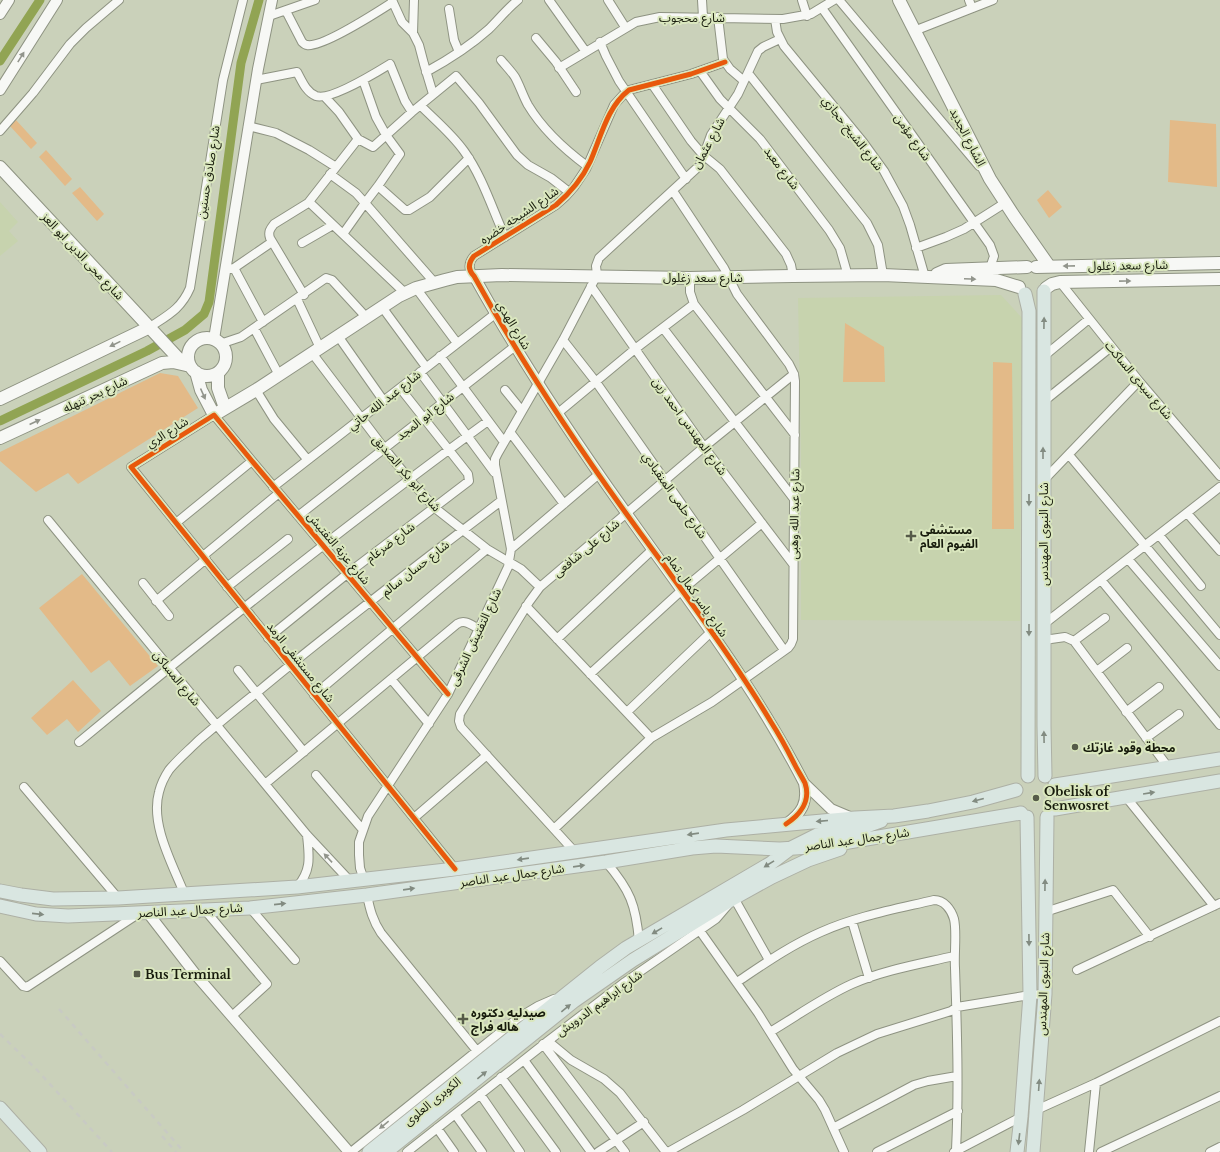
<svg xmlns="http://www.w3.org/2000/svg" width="1220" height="1152" viewBox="0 0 1220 1152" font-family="'Libre Baskerville','Noto Sans Arabic',serif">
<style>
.built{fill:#c7d3ae}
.green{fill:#e3ba88}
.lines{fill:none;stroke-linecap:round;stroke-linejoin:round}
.canal{stroke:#91a453;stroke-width:9}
.minor-casing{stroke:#8e9382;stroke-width:10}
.tertiary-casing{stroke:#8e9382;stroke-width:12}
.secondary-casing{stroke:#8e9382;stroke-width:14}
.primary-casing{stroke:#adb0a5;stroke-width:15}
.minor{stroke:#f7f8f5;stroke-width:8}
.tertiary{stroke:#f7f8f5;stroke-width:10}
.secondary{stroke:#f7f8f5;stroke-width:12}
.primary{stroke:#d9e6e1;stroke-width:13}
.rail{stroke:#c8cac3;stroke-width:2.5;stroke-dasharray:5 5;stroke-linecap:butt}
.cycleway-casing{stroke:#dae7be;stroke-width:8}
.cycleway{stroke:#e8590c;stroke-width:5}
.oneway{fill:#92958c}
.oneway2{fill:#828b81}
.poi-dot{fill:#565b49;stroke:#dae7be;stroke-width:1.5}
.labels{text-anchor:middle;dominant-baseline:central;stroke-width:4;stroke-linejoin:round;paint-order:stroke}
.street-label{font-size:12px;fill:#171b0c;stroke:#dae7be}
.poi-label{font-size:12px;font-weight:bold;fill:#171b0c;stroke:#dae7be;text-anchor:start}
</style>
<rect width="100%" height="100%" fill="#cad1ba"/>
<path class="built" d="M0,202L18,222L9,231L18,241L0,256Z
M1001,295L1022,318L1020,621L801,620V453L798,298Z"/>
<path class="green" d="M16,120L37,143L31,149L10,126Z
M1170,120L1216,124L1217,187L1168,182Z
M46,150L72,179L65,186L39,157Z
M80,187L104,214L97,221L72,193Z
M1048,190L1062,207L1049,218L1037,200Z
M845,323L884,347L885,382H843Z
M993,362L1012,363L1014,529H992Z
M160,373L178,376L198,408L78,484L68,473L36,492L0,461V452Z
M82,574L158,666L130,686L109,660L91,673L39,608Z
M73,680L101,711L78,732L67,719L47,735L31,718Z"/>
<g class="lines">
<path class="canal" d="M0,61L40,0
M0,421L147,351L185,330L204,314L209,302L241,63L259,0"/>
<defs>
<path id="minor" d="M392,0L402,22L413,33L419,45L424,64L433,94
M549,0L586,52
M608,0L625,27
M702,0L703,17
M802,0L807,16
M839,0L979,166
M969,0L972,8
M822,8L990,245L994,256L990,268
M449,9L454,40L459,52
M286,11L302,42C304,44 305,45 307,45C322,48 379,11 393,2
M269,16L315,0
M718,17L723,59L730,69L744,81
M775,19L777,32L784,46L863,142L884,171L903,206L910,225L925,277
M914,31L993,0
M413,33L414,0
M536,38L556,62L576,92
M600,42L606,56L619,81L686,179
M501,60C506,66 511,71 515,77C520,86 523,96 528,105C543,130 564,149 587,166
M559,68L636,22L660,17L783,19L811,14L834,0
M700,71L720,99L760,139L829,230L840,248L848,276
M426,72C448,60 470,46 489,29C499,19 507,9 518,0
M748,73L867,223L878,245L883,275
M256,80L297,72C302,81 306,92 316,96C330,101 377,72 390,64L405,101L412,112
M363,80L376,117L386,135L400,154L378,186L365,203L434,282
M652,84L691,141L703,155L720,169L786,254L791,265L793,276
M325,97L339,112L358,139
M421,106C435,120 452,134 464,151C482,176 492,208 505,237
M248,126L276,133L309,150L336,167
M0,131L33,93L70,44L86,28L119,0
M330,174L356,193L365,203L343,234
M378,186L405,210H409L430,197L469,158
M309,202L405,293
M302,243L333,225
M916,248L946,237L964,229L1005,203
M234,268L263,322
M230,269L234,268L272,242
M474,276C468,270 468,263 474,256L556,205L566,196L574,187L586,169L614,105L623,95L629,90L691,74L725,62
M690,278V292L694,304L795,435
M1060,282L1139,381L1220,476
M591,286L704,447L793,564
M416,288L457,343
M304,295L270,238C268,232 270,229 274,224L308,203L358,139L373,147L412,112L456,76L479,103L517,155L528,165L551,178L569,192
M297,299L320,348
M382,307L426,367
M150,327C168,315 181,309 190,288L223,80L243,0
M254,328L279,375
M663,328L794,499
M338,336L383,400
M563,340L596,382L784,650
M220,344L241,337L326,278L332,280L366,317
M312,353L384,448L409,479L435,508L487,549L521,569L540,587
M440,356L504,442
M1043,357L1089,319
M420,372L494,472
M256,390L274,419L307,459
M505,390L522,411
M1043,402L1111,347
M558,413L635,349L694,304
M510,432L564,504
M1069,455L1220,635
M1043,481L1139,381
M273,487L495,314
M1187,513L1220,551
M298,516L514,347
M48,520L307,835L350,881
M176,523L252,461
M1159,535L1201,586
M511,549L599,474
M203,556L279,493
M1128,559L1220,666
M1101,580L1220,725
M143,583L169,616
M227,587L288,539
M156,601L206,559
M526,606L651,738
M1044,624L1220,487
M268,638L347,574L469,481L468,474L400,388
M557,639L652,550
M1044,640L1065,637L1074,641L1168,767
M1074,641L1105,618
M238,670L304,752
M1097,671L1127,648
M590,674L682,590L762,523
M391,679L429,724
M448,694L252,461L214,415L131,467L455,869
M314,695L487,549
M627,712L711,632
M1126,712L1159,687
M1146,738L1179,714
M79,742C213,631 348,523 488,421
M316,775L363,830
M265,784L457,624C465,619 471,625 479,629
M24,787L118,898
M1126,797L1214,906
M414,818L487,755
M554,829L651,738L712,702L788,648L791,644L793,639L795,381L794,374L789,364L737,294L724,268L673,191
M574,851L461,727L459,721L460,714L529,602L540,587L704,447L794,374
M606,862C630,890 636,905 639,941
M364,880L360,868L359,855V842L368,816L448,694L508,567L511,549L495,465V459L498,453L563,340L597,275L596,266L599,258L697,168L702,160L711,135L738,94L758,51L763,47L780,39
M297,887C312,870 309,856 307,835
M184,893C172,863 150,824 159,792C161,784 165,776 169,770C178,759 189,750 199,740C219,723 239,706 260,690C338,625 420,563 501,501
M367,895C370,910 373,921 381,933L477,1051
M250,908L295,960
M204,909L267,984L232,1016
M1045,912L1113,890L1150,937
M852,921L869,978
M700,931L758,1013L793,1069L819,1100L825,1110L844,1152
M0,961L23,986L27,987L138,914
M1077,970L1220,903
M737,982C764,964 791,945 821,932C857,916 896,909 934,900C944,900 951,909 954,919C957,931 954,954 955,968C957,1028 959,1090 956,1150
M770,1032C797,1016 823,997 852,984C884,970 920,964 954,956
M548,1041L571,1060L604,1079L620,1093L666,1152
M543,1044L625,1152
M524,1060L591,1152
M501,1077L556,1152
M480,1094L520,1152
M1034,1111L1096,1083L1220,1021
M455,1114L482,1152
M437,1128L454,1152
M833,1128L914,1085L928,1081L957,1076
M351,1152L518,1018L538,1006L554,999
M407,1152L548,1041L625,982L716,919L734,898L769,960
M598,1152L644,1122
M668,1152L743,1110L837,1053L877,1034L951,1011L957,1007L1030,995L1045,994
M877,1152L958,1111
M954,1152L1023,1116
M1089,1152L1096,1083
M1101,1152L1220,1096
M1210,1152L1220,1147"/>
<path id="tertiary" d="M0,14L9,0
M0,90L57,0
M474,276C520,359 572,437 627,514C690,603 754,686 804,783C808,803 802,813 786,824
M214,339L258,69L272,0
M804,783L831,809L850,817
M148,913L196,975L349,1152"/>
<path id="secondary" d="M899,0L990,179L1014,216L1049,266
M0,167L178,358L191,367
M1036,267L1220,263
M937,274L946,270L1027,267
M1046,288L1052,284L1060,282L1220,279
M188 357a19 19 0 1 1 38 0a19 19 0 1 1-38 0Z
M196,372L201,390L214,415L256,390L399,296L416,288L445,280L457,277L502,275L690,278L793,276L883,275L996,280L1019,287
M218,373V388L225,408
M0,399L150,327
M0,438L162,363L173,362L186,365"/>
<path id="primary" d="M1044,291V726L1045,776
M1025,294L1029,311L1028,776
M1055,785L1220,759
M1055,809L1220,781
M0,891L21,895L53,899L118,898L297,887L455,869L726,830L855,818L894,816L928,811L973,802L1016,790
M0,906L36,914L68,916L250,908L367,895L606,862L692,848L716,846L780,849L825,846L1021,813
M0,1108L40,1152
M369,1152L600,967L626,948L771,863L791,848L817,835L867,826L881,821
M386,1152L574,1001L633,960L734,898L772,877L808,860L840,849
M1017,1152L1021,1117L1030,995L1027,817
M1033,1152L1045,994L1047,817"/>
</defs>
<use href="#minor" class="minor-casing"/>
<use href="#tertiary" class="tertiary-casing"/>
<use href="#secondary" class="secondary-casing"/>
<use href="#primary" class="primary-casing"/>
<use href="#minor" class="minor"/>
<use href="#tertiary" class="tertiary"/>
<use href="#secondary" class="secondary"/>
<use href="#primary" class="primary"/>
<path class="rail" d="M59,1009L184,1152
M0,1034L37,1070L112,1152
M162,1136L176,1152"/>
<defs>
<path id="cycleway" d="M725,62L691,74L629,90C607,107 601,137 590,162C582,179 570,193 556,205L474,256C468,263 468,270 474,276C528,374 591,467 658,557C697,611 737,665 771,722C780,736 788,751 795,765C798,771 802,777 805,783C811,801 800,815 786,824
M448,694L252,461L214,415L131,467L455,869"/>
</defs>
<use href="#cycleway" class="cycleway-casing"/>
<use href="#cycleway" class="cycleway"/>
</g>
<defs><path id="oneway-solid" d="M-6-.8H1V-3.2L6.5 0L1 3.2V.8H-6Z"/></defs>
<g class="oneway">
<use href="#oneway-solid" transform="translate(21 57) rotate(-58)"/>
<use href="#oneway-solid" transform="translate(1069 266) rotate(179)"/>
<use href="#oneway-solid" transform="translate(970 279) rotate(2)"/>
<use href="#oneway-solid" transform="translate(1125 281) rotate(-1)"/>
<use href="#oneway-solid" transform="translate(115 344) rotate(154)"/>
<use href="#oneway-solid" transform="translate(203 394) rotate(66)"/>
<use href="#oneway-solid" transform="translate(35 422) rotate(-25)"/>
<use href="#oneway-solid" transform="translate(328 858) rotate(-133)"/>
<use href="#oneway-solid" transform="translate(384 1125) rotate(141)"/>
</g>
<g class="oneway2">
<use href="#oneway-solid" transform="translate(1044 323) rotate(-89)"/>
<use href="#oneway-solid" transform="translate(1043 453) rotate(-90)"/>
<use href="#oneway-solid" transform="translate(1029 500) rotate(90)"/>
<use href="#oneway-solid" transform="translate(1029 630) rotate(90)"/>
<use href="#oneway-solid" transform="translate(1044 737) rotate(-91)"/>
<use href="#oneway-solid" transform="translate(1149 793) rotate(-9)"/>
<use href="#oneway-solid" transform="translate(978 800) rotate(165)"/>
<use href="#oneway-solid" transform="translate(822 821) rotate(175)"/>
<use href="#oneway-solid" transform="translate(693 834) rotate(172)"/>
<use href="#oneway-solid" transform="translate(523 859) rotate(172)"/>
<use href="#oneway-solid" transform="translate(769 864) rotate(148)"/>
<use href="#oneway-solid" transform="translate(579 866) rotate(-8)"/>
<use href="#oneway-solid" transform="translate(1045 885) rotate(-89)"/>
<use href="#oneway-solid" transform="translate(409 889) rotate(-8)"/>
<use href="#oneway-solid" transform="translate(280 904) rotate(-6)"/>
<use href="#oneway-solid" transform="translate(38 914) rotate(6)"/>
<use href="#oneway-solid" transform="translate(657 931) rotate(149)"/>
<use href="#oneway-solid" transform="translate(1029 940) rotate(89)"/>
<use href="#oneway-solid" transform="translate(566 1008) rotate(-39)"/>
<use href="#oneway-solid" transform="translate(482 1075) rotate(-39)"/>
<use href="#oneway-solid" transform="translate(1039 1085) rotate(-86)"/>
<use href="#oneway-solid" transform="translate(1019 1139) rotate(97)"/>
</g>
<g class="poi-dot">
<path d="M909 530h4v4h4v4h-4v4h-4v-4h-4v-4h4z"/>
<circle cx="1075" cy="747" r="4"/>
<circle cx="1036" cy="798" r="4"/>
<rect x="133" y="970" width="8" height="8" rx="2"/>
<path d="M461 1013h4v4h4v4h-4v4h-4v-4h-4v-4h4z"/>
</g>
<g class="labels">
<g class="street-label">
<text x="692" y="17">شارع محجوب</text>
<text transform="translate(853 133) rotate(52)">شارع الشيخ حجازي</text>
<text transform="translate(913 137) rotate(55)">شارع مؤمن</text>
<text transform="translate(968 137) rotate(63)">الشارع الجديد</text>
<text transform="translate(708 143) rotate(-62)">شارع عثمان</text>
<text transform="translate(782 168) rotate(53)">شارع معبد</text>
<text transform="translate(208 172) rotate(-81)">شارع صادق حسنين</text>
<text transform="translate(519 215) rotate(-34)">شارع الشيخه خضره</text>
<text transform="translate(83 256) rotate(47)">شارع محى الدين ابو العز</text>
<text transform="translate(1128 265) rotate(-1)">شارع سعد زغلول</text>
<text x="703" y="277">شارع سعد زغلول</text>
<text transform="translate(514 325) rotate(59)">شارع الهدي</text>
<text transform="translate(1139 380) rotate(50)">شارع سيدى الساكت</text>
<text transform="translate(95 394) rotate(-25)">شارع بحر تنهله</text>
<text transform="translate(384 400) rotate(-38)">شارع عبد الله حاتي</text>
<text transform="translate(425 416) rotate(-38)">شارع ابو المجد</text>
<text transform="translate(690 426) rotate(54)">شارع المهندس احمد زين</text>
<text transform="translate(167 432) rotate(-32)">شارع الري</text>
<text transform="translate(407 473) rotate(49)">شارع ابو بكر الصديق</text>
<text transform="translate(675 495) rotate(55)">شارع حلمى المنقبادي</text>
<text transform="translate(794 514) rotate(-89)">شارع عبد الله وهبى</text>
<text transform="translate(1043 534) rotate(-90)">شارع النبوى المهندس</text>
<text transform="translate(390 542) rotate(-37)">شارع ضرغام</text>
<text transform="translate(339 548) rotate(50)">شارع عزبة التفتيش</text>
<text transform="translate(586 548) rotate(-40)">شارع على شافعى</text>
<text transform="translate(415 568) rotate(-38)">شارع حسان سالم</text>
<text transform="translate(697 595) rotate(55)">شارع ياسر كمال تمام</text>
<text transform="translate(475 637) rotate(-65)">شارع التفتيش الشرقى</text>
<text transform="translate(301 662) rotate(51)">شارع مستشفى الرمد</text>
<text transform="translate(177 678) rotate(51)">شارع المساكن</text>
<text transform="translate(857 839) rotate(-8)">شارع جمال عبد الناصر</text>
<text transform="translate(512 875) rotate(-8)">شارع جمال عبد الناصر</text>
<text transform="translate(190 910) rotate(-3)">شارع جمال عبد الناصر</text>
<text transform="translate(1043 984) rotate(-88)">شارع النبوى المهندس</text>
<text transform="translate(599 1003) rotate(-36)">شارع ابراهيم الدرويش</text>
<text transform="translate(432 1101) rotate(-39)">الكوبرى العلوى</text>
</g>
<g class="poi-label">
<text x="920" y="529">مستشفى<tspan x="920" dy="14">الفيوم العام</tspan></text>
<text x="1083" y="747">محطة وقود غازتك</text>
<text x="1044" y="791">Obelisk of<tspan x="1044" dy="14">Senwosret</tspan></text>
<text x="145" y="974">Bus Terminal</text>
<text x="471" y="1012">صيدليه دكتوره<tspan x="471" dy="14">هاله فراج</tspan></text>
</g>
</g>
</svg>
